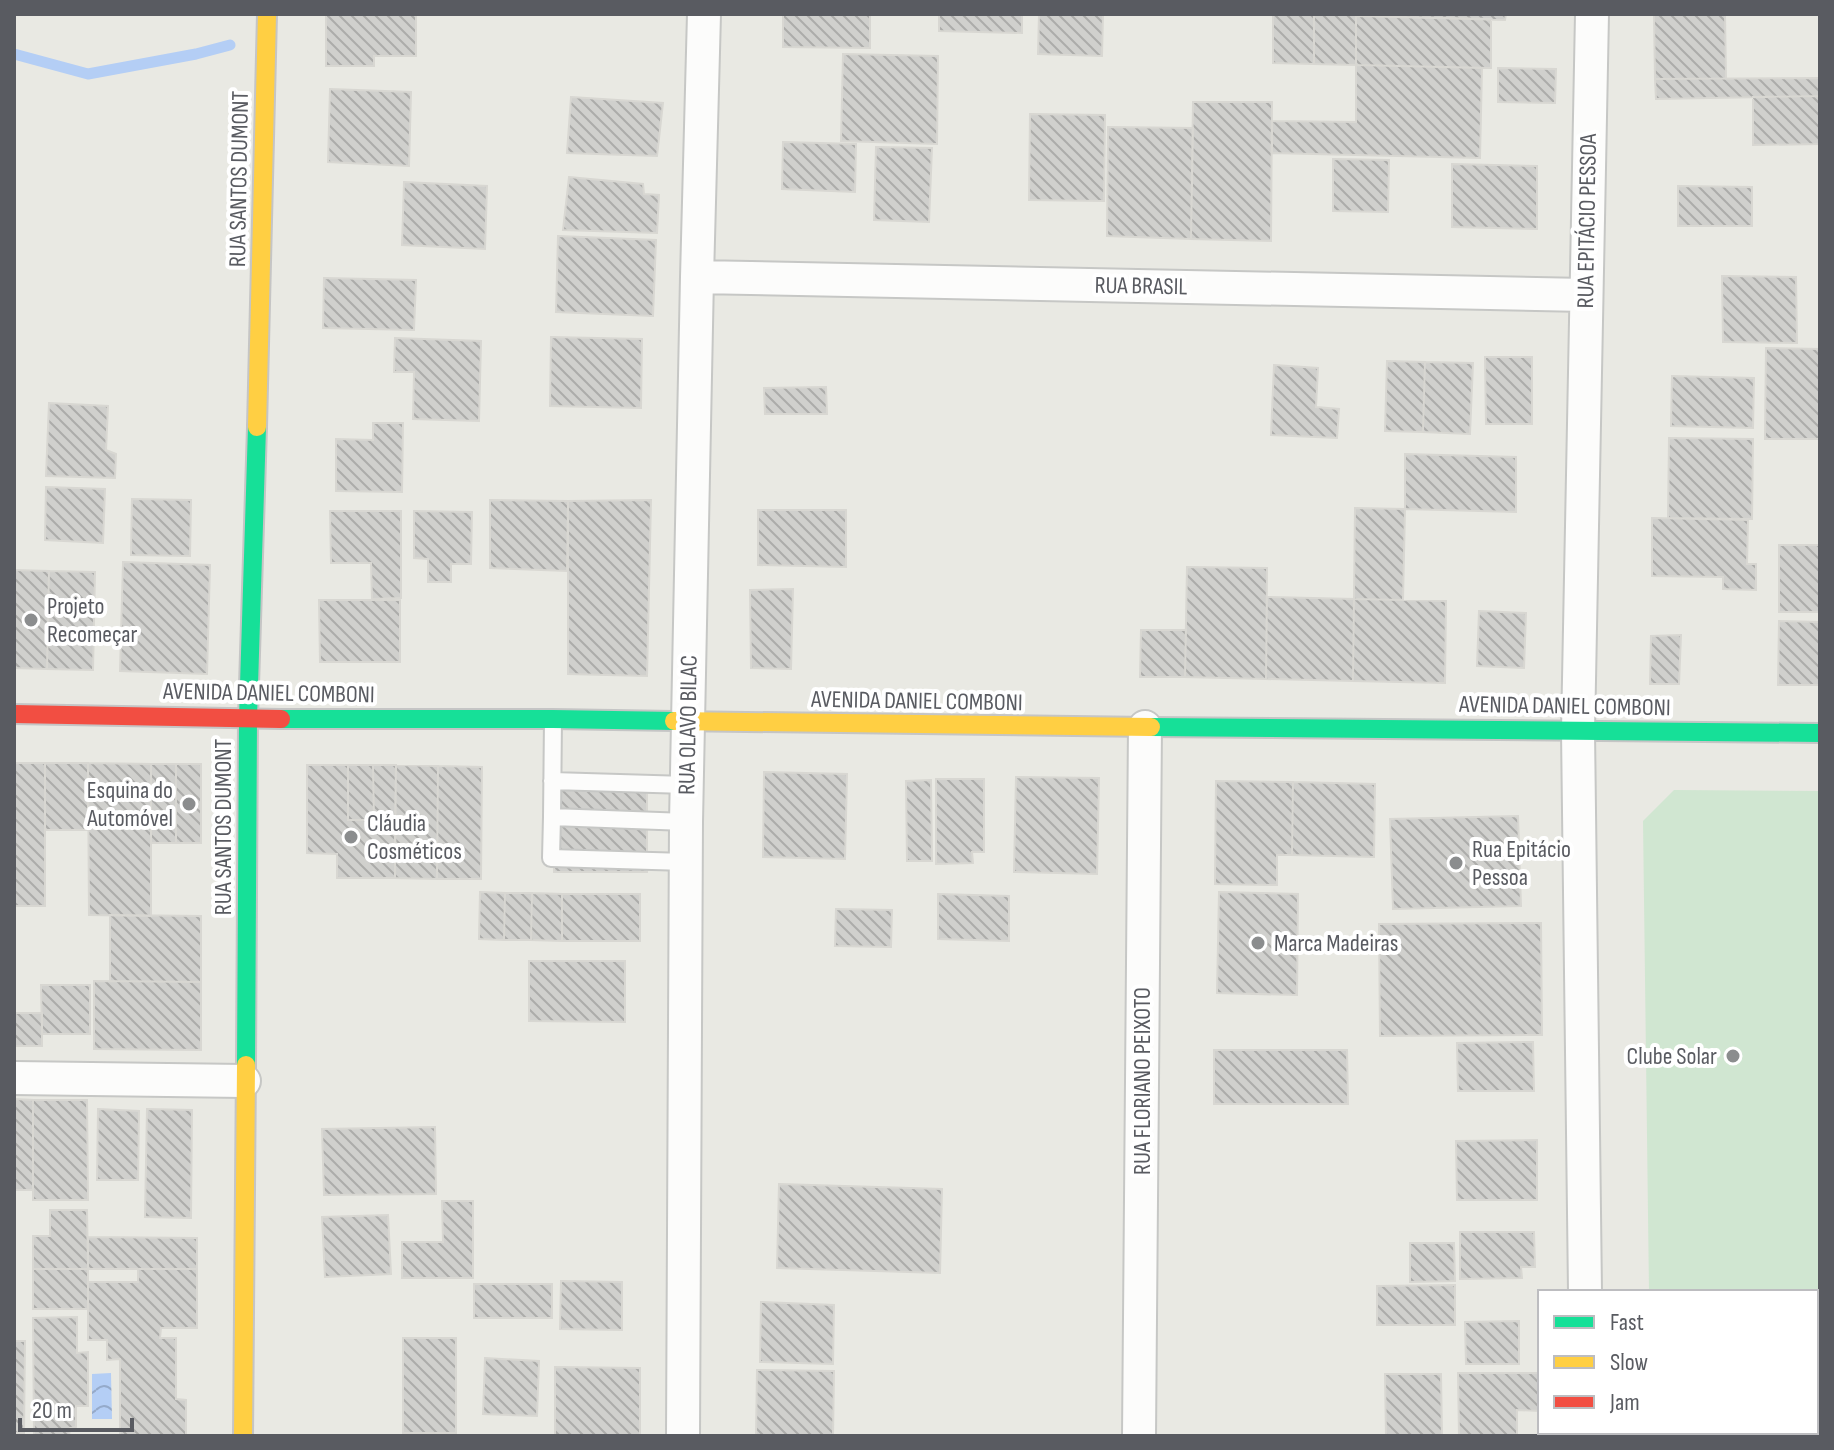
<svg xmlns="http://www.w3.org/2000/svg" width="1834" height="1450" viewBox="0 0 1834 1450" font-family="'Sofia Sans Condensed',sans-serif">
<style>
.park{fill:#d0e6d1}
.water{fill:url(#water-waves)}
.lines{fill:none;stroke-linecap:round;stroke-linejoin:round}
.stream{stroke:#b4cef5;stroke-width:11}
.building{fill:url(#building-back-hatch);stroke:#d8d7d2;stroke-width:2}
.lane-casing{stroke:#c6c7c5;stroke-width:20}
.street-casing{stroke:#c6c7c5;stroke-width:36}
.fast-casing{stroke:#c5c5c5;stroke-width:22}
.slow-casing{stroke:#c5c5c5;stroke-width:22}
.jam-casing{stroke:#c5c5c5;stroke-width:22}
.lane{stroke:#fcfcfb;stroke-width:16}
.street{stroke:#fcfcfb;stroke-width:32}
.fast{stroke:#16e098;stroke-width:18}
.slow{stroke:#ffcf43;stroke-width:18}
.jam{stroke:#f24e42;stroke-width:18}
.poi-dot{fill:#8b8d8e;stroke:#fff;stroke-width:3}
.labels{text-anchor:middle;dominant-baseline:central;stroke-width:8;stroke-linejoin:round;paint-order:stroke}
.street-label{font-size:24px;fill:#595b61;stroke:#fff}
.poi-label{font-size:24px;fill:#595b61;stroke:#fff;text-anchor:start}
</style>
<defs>
<pattern id="water-waves" width="16" height="10" patternUnits="userSpaceOnUse" patternTransform="scale(2)"><rect width="16" height="10" fill="#b4cef5"/><path d="M0 5q4-4 8 0t8 0" fill="none" stroke="#95aaca"/></pattern>
<pattern id="building-back-hatch" width="6" height="6" patternUnits="userSpaceOnUse" patternTransform="scale(2)"><rect width="6" height="6" fill="#d0d0cd"/><path d="M-1 5l2 2M0 0l6 6M5-1l2 2" fill="none" stroke="#acacaa"/></pattern>
</defs>
<rect width="100%" height="100%" fill="#e9e9e3"/>
<path class="park" d="M1674,790L1820,791V1436H1650V1432H1816V1292H1649L1643,821Z"/>
<path class="water" d="M111,1373L112,1419H92V1374Z"/>
<g class="lines">
<path class="stream" d="M14,54L88,74L196,54L230,45"/>
</g>
<path class="building" d="M326,14H416V56H374V66H326Z
M783,14H870V48L783,47Z
M939,14H1022V33L939,31Z
M1039,14H1103L1102,56L1038,54Z
M1273,14H1314V64L1273,63Z
M1314,14H1356V65L1314,64Z
M1356,14H1506L1505,20L1356,16Z
M1654,14H1725L1726,79H1655Z
M1356,16L1491,19V68L1356,65Z
M843,54L938,56L937,144L841,141Z
M1356,65L1482,68L1480,158L1272,153V121L1356,122Z
M1498,68L1556,69L1555,103L1498,102Z
M1820,78V96L1656,99L1655,79Z
M330,89L411,92L409,166L328,162Z
M1820,96V144L1753,145V97Z
M571,97L663,103L657,156L567,153Z
M1193,102H1272L1271,241L1191,239Z
M1030,114L1105,115L1104,201L1029,200Z
M1108,127L1193,128L1191,239L1107,236Z
M783,142L856,144L855,192L782,189Z
M876,147L932,148L929,222L874,220Z
M1333,159L1389,160L1388,212L1333,211Z
M1452,164L1537,166V229L1452,227Z
M569,177L643,184L644,194L659,195L657,233L563,230Z
M404,182L487,186L485,249L402,245Z
M1678,186L1752,187V226H1678Z
M558,236L656,240L653,316L556,312Z
M1722,276L1796,277L1797,343L1723,342Z
M324,278L416,280L414,330L323,328Z
M551,337L642,339L641,408L550,406Z
M395,338L481,341L479,421L413,419L414,372H394Z
M1766,348L1820,349V439H1765Z
M1485,357H1532V424H1486Z
M1387,361L1425,362L1423,432L1385,431Z
M1425,362L1473,363L1470,434L1423,432Z
M1274,365L1318,368L1316,407L1339,409L1337,438L1271,435Z
M1672,376L1754,378L1753,428L1671,426Z
M826,387L827,414H765L764,388Z
M49,403L108,406L106,450L116,454L115,478L46,476Z
M373,423H403L402,492L336,491V439L373,440Z
M1669,438L1753,439L1752,519L1668,518Z
M1405,454L1516,457V512L1405,509Z
M46,487L105,489L103,543L45,540Z
M132,499L191,500L190,556L131,555Z
M490,500L568,501L567,571L490,568Z
M651,500L647,676L568,674V501Z
M1355,508L1405,509L1403,600L1354,599Z
M758,510H846V567L758,565Z
M330,511H401V598L372,599L371,563H331Z
M414,511L472,512L471,564H451V582H428V559L414,558Z
M1652,518L1748,520L1747,564H1756V590L1723,589V577L1652,576Z
M1779,545H1820V612H1779Z
M123,562L210,565L207,674L120,671Z
M1187,567L1267,568L1266,679L1185,677Z
M14,570L49,571L47,669L14,668Z
M49,571L95,572L93,670L47,669Z
M793,589L791,669L751,668L750,590Z
M1267,597L1354,599L1353,681L1266,679Z
M1354,599L1446,601L1445,683L1353,681Z
M319,600H400V662H320Z
M1479,611L1526,613L1524,668L1477,666Z
M1779,621L1820,622V685H1778Z
M1141,630H1186L1185,677H1140Z
M1681,635L1679,684H1650L1651,636Z
M14,763H45V906H14Z
M45,763H88V830H45Z
M88,763L151,764V916L89,915Z
M151,764H176V843H151Z
M176,764H201V843H176Z
M307,765H348V820H395V878H337V854L307,853Z
M348,765H373L374,820H348Z
M373,765H396L395,820H374Z
M396,765L438,766L437,879L395,878Z
M438,766L482,767L481,879H437Z
M764,772L847,774L845,859L763,857Z
M554,775H647V872H554Z
M1016,777L1099,778L1097,874L1014,872Z
M936,779H984V852H972L973,863L936,864Z
M931,780L932,861H907L906,781Z
M1216,781L1293,782L1292,855H1277V885L1215,884Z
M1293,782L1375,784L1374,857L1292,855Z
M1518,816L1521,906L1393,909L1390,819Z
M480,892L505,893L504,940L479,939Z
M1219,892L1298,894L1297,995L1217,993Z
M505,893H532L531,940H504Z
M532,893L562,894V941L531,940Z
M562,894H640V941H562Z
M938,894L1009,896V941L938,939Z
M836,909L892,910L891,947L835,946Z
M110,915L201,916V982L110,981Z
M1541,923L1542,1035L1380,1036L1379,924Z
M529,961H625V1022L529,1021Z
M94,981L201,982V1050L94,1049Z
M41,985H90V1034H42Z
M14,1013H42V1046H14Z
M1533,1042L1534,1091H1458L1457,1043Z
M1214,1050H1347L1348,1104H1214Z
M14,1099L33,1100V1190H14Z
M33,1100H87L88,1200H33Z
M98,1109L139,1111L138,1180H97Z
M147,1109L192,1110L191,1218L145,1217Z
M435,1127L436,1194L324,1195L322,1129Z
M1537,1140V1200H1457L1456,1141Z
M779,1184L942,1189L940,1273L777,1268Z
M442,1201H473V1278H402V1242H443Z
M50,1210H87L88,1269H33V1236H50Z
M388,1215L391,1274L325,1277L322,1217Z
M1460,1232H1534L1535,1267H1521L1522,1278L1460,1279Z
M88,1237L197,1238V1269H88Z
M1410,1243H1454L1455,1281L1410,1282Z
M33,1269H88V1309H33Z
M138,1269H197V1328H161L160,1338H176V1399L186,1400V1436H120V1359L107,1360V1340H88V1282H138Z
M561,1281L622,1282V1330L560,1329Z
M474,1284H552V1318H474Z
M1455,1285V1325H1377V1286Z
M761,1302L834,1305L833,1364L760,1362Z
M77,1317V1353L88,1352V1406H76V1427L70,1428L69,1436H34L33,1318Z
M1519,1321V1364H1466L1465,1322Z
M403,1338H456V1433H403Z
M14,1341H25L24,1433H14Z
M485,1358L539,1361L537,1416L483,1414Z
M555,1367L640,1368V1436H555Z
M757,1370L834,1371L833,1436H756Z
M1458,1373H1540V1411L1517,1410V1436H1459Z
M1385,1374H1441L1442,1436H1386Z"/>
<g class="lines">
<defs>
<path id="lane" d="M553,720L552,817L686,822
M552,781L687,785
M552,817L551,858L686,862"/>
<path id="street" d="M697,277L1585,295
M14,1078L244,1081
M1585,1292L1578,731L1592,14
M1586,1432V1436
M683,1436L686,822L697,277L704,14
M1139,1436L1145,727"/>
<path id="fast" d="M281,719H553L674,721
M1151,727L1820,733
M246,1065L248,718L257,427"/>
<path id="slow" d="M257,427L267,14
M674,721L1151,727
M243,1436L246,1065"/>
<path id="jam" d="M14,714L281,719"/>
</defs>
<use href="#lane" class="lane-casing"/>
<use href="#street" class="street-casing"/>
<use href="#fast" class="fast-casing"/>
<use href="#slow" class="slow-casing"/>
<use href="#jam" class="jam-casing"/>
<use href="#lane" class="lane"/>
<use href="#street" class="street"/>
<use href="#fast" class="fast"/>
<use href="#slow" class="slow"/>
<use href="#jam" class="jam"/>
</g>
<g class="poi-dot">
<circle cx="31" cy="620" r="8"/>
<circle cx="189" cy="804" r="8"/>
<circle cx="351" cy="837" r="8"/>
<circle cx="1456" cy="863" r="8"/>
<circle cx="1258" cy="943" r="8"/>
<circle cx="1733" cy="1056" r="8"/>
</g>
<g class="labels">
<g class="street-label">
<text transform="translate(239 179) rotate(-89)">RUA SANTOS DUMONT</text>
<text transform="translate(1587 221) rotate(-89)">RUA EPITÁCIO PESSOA</text>
<text transform="translate(1141 286) rotate(1)">RUA BRASIL</text>
<text transform="translate(269 693) rotate(1)">AVENIDA DANIEL COMBONI</text>
<text transform="translate(917 701) rotate(1)">AVENIDA DANIEL COMBONI</text>
<text transform="translate(1565 706) rotate(1)">AVENIDA DANIEL COMBONI</text>
<text transform="translate(688 725) rotate(-89)">RUA OLAVO BILAC</text>
<text transform="translate(223 827) rotate(-90)">RUA SANTOS DUMONT</text>
<text transform="translate(1142 1081) rotate(-90)">RUA FLORIANO PEIXOTO</text>
</g>
<g class="poi-label">
<text x="47" y="606">Projeto<tspan x="47" dy="28">Recomeçar</tspan></text>
<text x="173" y="790" text-anchor="end">Esquina do<tspan x="173" dy="28">Automóvel</tspan></text>
<text x="367" y="823">Cláudia<tspan x="367" dy="28">Cosméticos</tspan></text>
<text x="1472" y="849">Rua Epitácio<tspan x="1472" dy="28">Pessoa</tspan></text>
<text x="1274" y="943">Marca Madeiras</text>
<text x="1717" y="1056" text-anchor="end">Clube Solar</text>
</g>
</g>
<rect width="1834" height="1450" fill="none" stroke="#595b61" stroke-width="32"/>
<rect x="1538" y="1290" width="280" height="144" fill="#ffffff" stroke="#bdbdc0" stroke-width="2"/>
<rect x="1554" y="1316" width="40" height="12" fill="#16e098" stroke="#bdbdc0" stroke-width="2"/>
<text x="1610" y="1330" font-size="24" fill="#595b61">Fast</text>
<rect x="1554" y="1356" width="40" height="12" fill="#ffcf43" stroke="#bdbdc0" stroke-width="2"/>
<text x="1610" y="1370" font-size="24" fill="#595b61">Slow</text>
<rect x="1554" y="1396" width="40" height="12" fill="#f24e42" stroke="#bdbdc0" stroke-width="2"/>
<text x="1610" y="1410" font-size="24" fill="#595b61">Jam</text>
<path d="M20 1418v12h112v-12" fill="none" stroke="#595b61" stroke-width="4"/>
<text x="32" y="1418" font-size="24" fill="#595b61" stroke="#ffffff" stroke-width="6" paint-order="stroke">20 m</text>
</svg>
